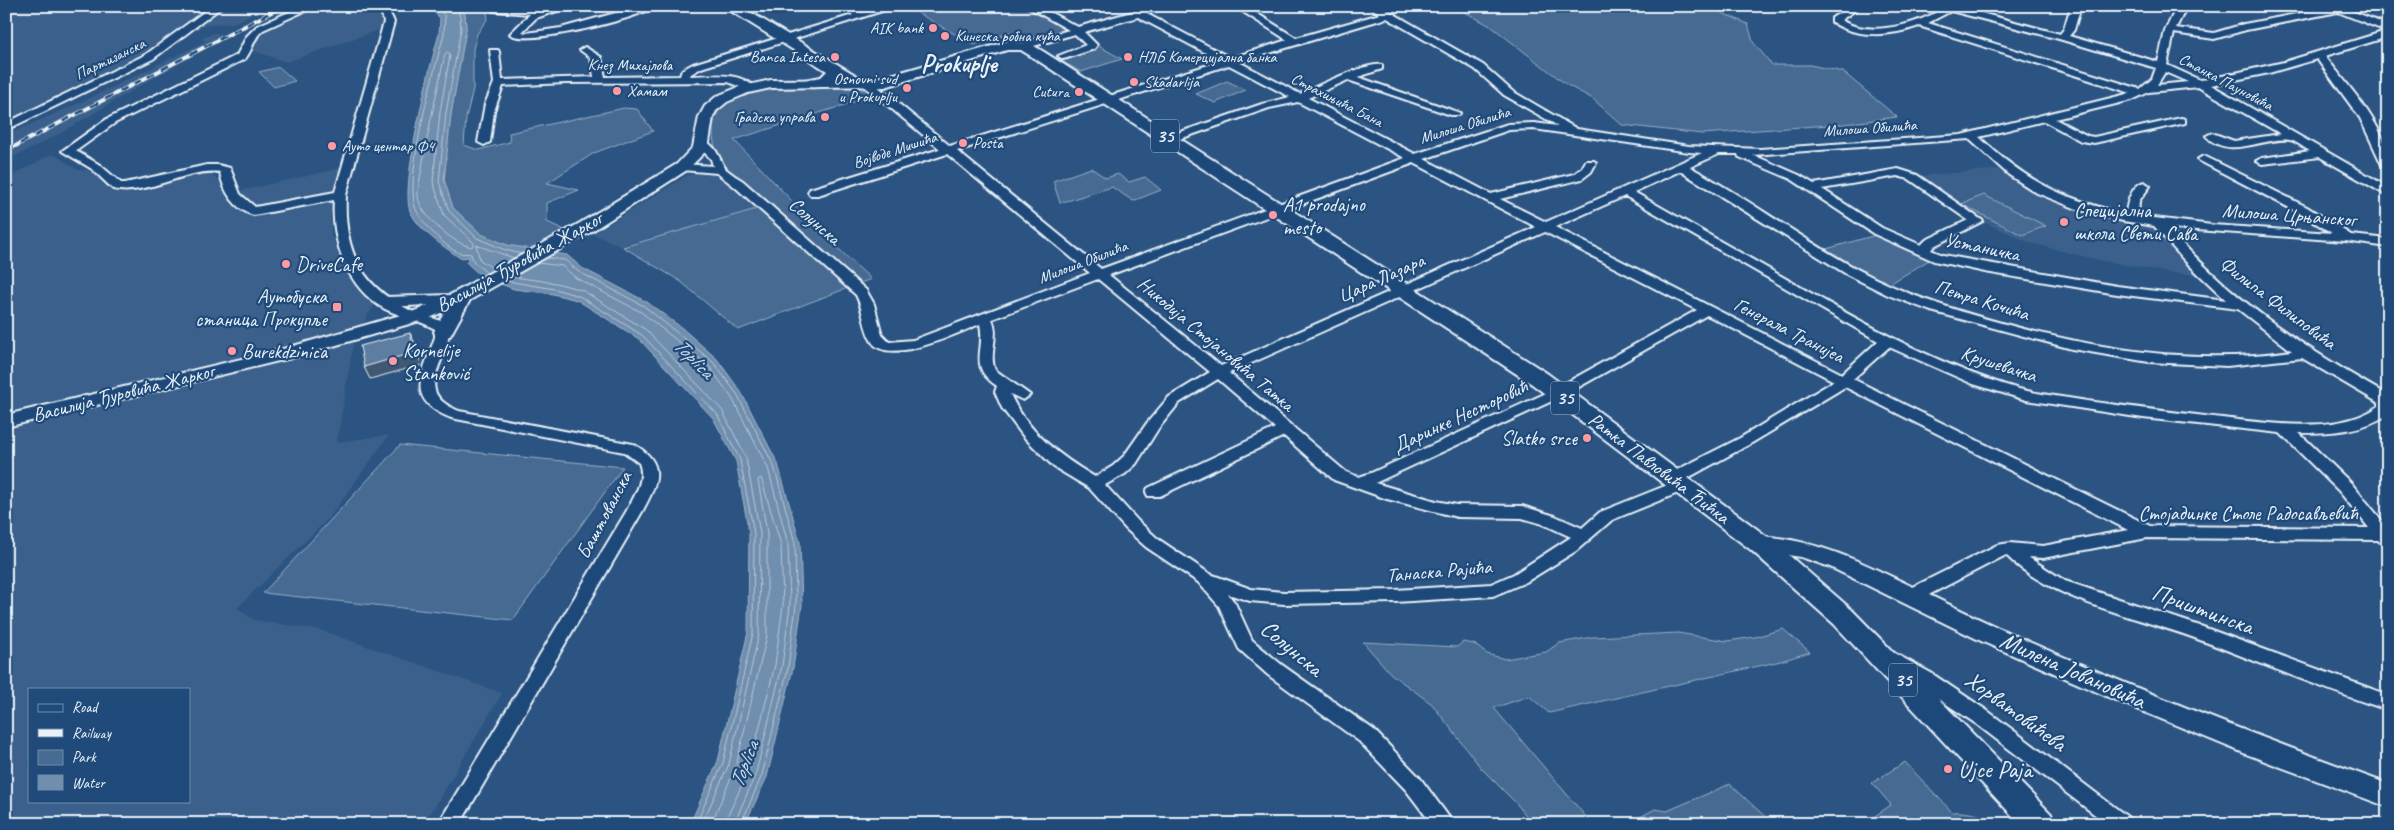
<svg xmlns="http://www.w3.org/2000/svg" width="2394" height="830" viewBox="0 0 2394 830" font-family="Caveat,sans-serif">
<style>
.built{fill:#3a608b;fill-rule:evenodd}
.green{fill:#476b93;stroke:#98aec6}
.water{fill:#708ead;stroke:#a0b6cb}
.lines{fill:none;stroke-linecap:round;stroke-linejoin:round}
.shore{stroke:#b8c9da;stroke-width:1}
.street-casing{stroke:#e8f1f8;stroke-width:4}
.secondary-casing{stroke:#e8f1f8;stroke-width:4}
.primary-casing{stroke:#e8f1f8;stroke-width:4}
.street{fill:#1f4a7a;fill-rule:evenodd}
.secondary{fill:#1f4a7a;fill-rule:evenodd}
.primary{fill:#1f4a7a;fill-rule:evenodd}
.rail-casing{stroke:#e8f1f8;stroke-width:4}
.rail{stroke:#1f4a7a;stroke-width:2.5;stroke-dasharray:8;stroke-linecap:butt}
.shaded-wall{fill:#415871;stroke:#e8f1f8}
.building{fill:#5d7da1;stroke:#e8f1f8}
.poi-dot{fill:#ff9aa2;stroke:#1f4a7a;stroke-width:2}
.labels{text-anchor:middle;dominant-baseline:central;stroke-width:4.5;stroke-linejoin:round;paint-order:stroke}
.far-poi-label{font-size:16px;fill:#e8f1f8;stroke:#1f4a7a;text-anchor:start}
.far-street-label{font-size:16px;fill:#e8f1f8;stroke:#1f4a7a}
.shield{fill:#1f4a7a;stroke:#acbfd2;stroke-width:1}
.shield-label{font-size:19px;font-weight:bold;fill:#e8f1f8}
.poi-label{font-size:20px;fill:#e8f1f8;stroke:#1f4a7a;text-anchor:start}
.street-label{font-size:20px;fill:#e8f1f8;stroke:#1f4a7a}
.water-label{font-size:21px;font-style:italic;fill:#d0dde9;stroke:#1f4a7a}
.near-street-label{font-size:24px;fill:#e8f1f8;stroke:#1f4a7a}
.near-poi-label{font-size:24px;fill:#e8f1f8;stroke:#1f4a7a;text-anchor:start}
.far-town-label{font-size:25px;font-weight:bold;fill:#e8f1f8;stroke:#1f4a7a}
</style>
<rect width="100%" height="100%" fill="#2b5482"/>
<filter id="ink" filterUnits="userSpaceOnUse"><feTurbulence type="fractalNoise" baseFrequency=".02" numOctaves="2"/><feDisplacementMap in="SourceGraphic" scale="10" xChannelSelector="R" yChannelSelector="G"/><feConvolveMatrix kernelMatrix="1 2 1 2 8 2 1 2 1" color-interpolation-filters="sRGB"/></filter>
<g filter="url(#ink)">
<path class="built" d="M6,6H269L233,23L187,27L172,41L6,127Z
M317,6H366L373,8L386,18L384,28L287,62L250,50L254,37L262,30Z
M214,33L231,35L155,77L61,133L6,161V135L88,99L206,41L201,39Z
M50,155H55L78,170H88L117,191L209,173L234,192L342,168L331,216V236L356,285L374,305L354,339L337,442L389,435L329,518L237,608L254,620L320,630L502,693L434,808L422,824H6V179ZM29,689H189V801H29Z
M2004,169L2015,180L2026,186L2152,225L2202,275L2169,273L2098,260L2030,243L1982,221L1915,176Z
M712,170L721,174L760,208L623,247L593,234L688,175Z"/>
<path class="green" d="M460,6H486L488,18L477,34L473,49V89L466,118L464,145L478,150L510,142L509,133L624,108L637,109L653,131L594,153L547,183L579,190L547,203V222L567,231L531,251L507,245L481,234L453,208L444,180L451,114L466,29L465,14Z
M1025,6L1069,29L1031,42L1007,33L974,45L907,7Z
M1454,6H1706L1748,24L1753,42L1772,65H1810L1843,72L1897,117L1844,124L1702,134L1622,125L1593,99L1567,85L1492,27Z
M1099,46L1122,59L1081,72L1058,59Z
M279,67L295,81L274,87L259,72Z
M1227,81L1246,90L1215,103L1196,94Z
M831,88C847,88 863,86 876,95L734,140L830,241L871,279L738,330L680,281L623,247L767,206C755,192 737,182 725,167C717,157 713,145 713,132C711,82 798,88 831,88Z
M1091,168L1106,178L1118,174L1129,182L1145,177L1161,190L1133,201L1112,187L1060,203L1053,181Z
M1984,195L2046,226L2022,235L1961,204Z
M1876,235L1929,260L1888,285L1826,249Z
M400,445L623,467L513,620L263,593Z
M1783,629L1810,652L1781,661L1549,713L1529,696L1494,708L1592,824H1533L1516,803L1481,768L1432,704L1391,674L1363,642L1457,647L1463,642L1474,644L1487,654L1505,659L1546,652L1559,643L1593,637L1678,633L1727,641L1755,637Z
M1905,762L1952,812C1969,811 1985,816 2000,824H1863L1891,805L1872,783Z
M1730,784L1773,824H1677L1670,816L1657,824H1627L1655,809L1667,811Z"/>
<path class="water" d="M427,6H460L465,14L466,29L451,114L444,180L453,208L481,234L507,245L567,255L582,268L647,302L682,328L717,359L741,392L778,464L800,542L802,605L793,668L767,777L745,824H690L718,761L748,632L749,533L736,461L713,418L639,339L577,300L553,294L514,289L482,277L466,262L470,257L460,258C443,246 419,231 410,211C400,186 430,64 439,34L440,18Z"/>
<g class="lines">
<path class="shore" d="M435,6L445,16L444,34C434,72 405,172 415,207C419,220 446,249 460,253C463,254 467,253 471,254L474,262L487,273
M456,6L460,16L461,29L446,113L439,182L449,211L477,238L505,250L522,254
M448,52L450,55L440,112L433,182L444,215L474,243L472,247C455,245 420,216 418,197C417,188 421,176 422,167C428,129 437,92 445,54Z
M547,258L565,260L579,272L644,306L713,362L737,394L774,466L795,543L796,605L788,668L762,775L741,824
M538,263L562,266L576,278L641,312L709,366L732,398L768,468L788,544L790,605L782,666L756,773L734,824
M494,269L480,260L476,245L514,258
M514,277L556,283L582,290L646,330L722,410L746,458L760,533L759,634L729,764L702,824
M507,281L555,289L579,296L642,335L717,414L740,460L754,533L753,633L723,763L696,824
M711,824L736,766L767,635V533L758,480L761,478L781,545L783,605L775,665L749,770L728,815L727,824"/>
<defs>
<path id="street" d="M212,6H223L153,59L6,130V123L145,55Z
M303,6H316L263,30C253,38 253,50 245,59L115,123L76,151L100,165L121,183H125L207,165H218L230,168L240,194L255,207L335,192L384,22L382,14L371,6C384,6 389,9 394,22L346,195C343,254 363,290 418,314C428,318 442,318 449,328C449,364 410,391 459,411L633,444C668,463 657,484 642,512L460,824H438L626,512C634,497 646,479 639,463L624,452L451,418C403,399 423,374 435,337V329C420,320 401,317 385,309C347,289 331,240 334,200L254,215C235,210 223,191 220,172C185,168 147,197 113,189L92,169L62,151L107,119L237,55L247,36L257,26Z
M491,6H518L541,11L557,6H572L536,18L522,32L526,33L561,28L641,6H656C641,18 525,47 510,34L530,14L494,11L491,10Z
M840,6H851L862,13L883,6H898L701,68L691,74L690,76C711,76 740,71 755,88L750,91L728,82L565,83L503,86L494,111L490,142L484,145L478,142L485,104L494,83L490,50H498L499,52L502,80L594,77L591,58L580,50L585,47L601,57L605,77L680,76L682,70L693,64L853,15Z
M1026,6H1038L1078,27L1153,6H1168L1147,14L1231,58L1287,40L1234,6H1245L1296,38L1380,14L1369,6H1380L1483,65L1512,91L1577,129L1689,146L1760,149L1961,135L2131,93L1919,26C1891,36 1857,39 1832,22V18L1850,6H1861L1841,20C1864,35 1900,28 1924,18C1936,14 1943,6 1955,6L2060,34L2064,29L2071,6H2081L2074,30L2069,36L2158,62L2165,31L2177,6H2187L2176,28L2214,33L2244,24L2338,6H2360L2349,10L2388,25V37L2325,56C2347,85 2375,114 2387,149C2389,155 2388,162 2388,168L2382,165L2360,118L2317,59L2269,73L2211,85L2388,187V196L2320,157L2262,164L2256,161L2262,158L2310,151C2304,148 2296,141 2290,140C2265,136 2229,161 2206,136L2212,133L2234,141L2281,134L2198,87L2149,92L2132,100L2055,119L2088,136L2094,137L2181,118L2185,119V123L2181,124L2094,143L2081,141L2044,121L1979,137C2028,183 2060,197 2124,214H2126C2127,203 2131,186 2144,182L2150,186L2139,201L2138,216L2212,225L2332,233L2299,213L2200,161L2198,159L2204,156L2307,207L2351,235L2388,239V247L2345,241L2169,228C2228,298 2303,347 2382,392L2388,391V414C2363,432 2328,433 2299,433L2351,483L2388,528V545L2381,543L2378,540L2147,538L2043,558L2028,557L2065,581L2203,627L2388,695V710C2322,689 2257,661 2192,637C2133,616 2050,600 2006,555L1917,601L1911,602L1905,601L1902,596L1905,591L1997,545L2010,543L2043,546L2128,530L1845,387L1750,444L1684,480L1690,485L1688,489L1612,520L1576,551L1526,582L1493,596L1395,602L1284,604L1250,601L1228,594L1235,603L1252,640L1282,665L1374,730L1420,778L1454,824H1432L1406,790L1360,742L1268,675L1239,649L1219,606L1198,582L1146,547L1126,529L1089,488L1054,467L1024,437L1002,408L995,392L997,386C967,366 986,351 980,324C960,332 888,367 872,342C863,328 864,310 856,295L735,187L717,173L682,170L676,167L682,164L713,166L711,159L696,144L702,141C718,144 719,162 727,170C732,174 738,178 743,181L866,290L874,304L882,335L889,342L913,340L1090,273L947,154L818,195H810L808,192L810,189L940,149L863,85V81H871L950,146L1221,61L1138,17L1084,32L1097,45L1094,49L1067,58L1063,59L1058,56L1086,45L1075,34L1027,48H1021V44L1069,30ZM1951,11L2059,39L2156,68L2152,79L2140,89L1928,23ZM2338,12L2386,31L2284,62L2209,79L2200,80L2167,65L2174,33L2214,39L2246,30ZM1387,18L1475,69L1504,95L1558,126L1534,123L1508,124L1415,154L1308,98L1348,80L1451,115H1459L1460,113L1358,77L1382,69V65C1366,62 1316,87 1300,94L1239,62ZM1229,65L1290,97L1262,104L1166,137V141H1174L1269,108L1298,102L1405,158L1101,269L957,151ZM2165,72L2188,82L2157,85ZM1534,129L1689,152L1702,153L1546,222L1500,199L1582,179L1591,172L1596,163L1594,161H1586L1582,168L1574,174L1491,194L1424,159L1509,130ZM1969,139L2009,175L2037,193L2077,209L2123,221L2154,226L2184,260L2226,300L2117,286L1943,255L1931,250L1934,246L1983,221L1917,175L1898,169L1814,184L1799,175L1753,155ZM1719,154H1738L1739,157L1791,179L1874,234L1934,261L1985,272L2117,294L2238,309L2292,351C2195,365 2100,350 2005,324C1954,310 1904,295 1857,269C1800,238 1747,198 1690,167ZM1414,163L1536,227L1221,366L1109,275ZM1680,171L1848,275L1888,295L1931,311L2072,349L2149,362L2227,366L2302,358L2379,403V406C2339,435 2268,423 2222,418C2177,413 2132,407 2087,401C2064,397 2041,395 2019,389C1931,364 1853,317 1774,272C1727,245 1681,219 1634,192ZM1897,176L1909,179L1968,220L1926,240L1921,245L1882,228L1822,189ZM1625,196L1878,341L1842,374L1555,227ZM1545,232L1697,310L1553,390L1371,473L1359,477L1346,472L1229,373ZM1098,279L1210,372L1169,397L1147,423L1124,456L1113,466L1095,477C1061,457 1027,432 1010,394L1023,400L1030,395L995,370C988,353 1000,336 992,319ZM1707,315L1834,381L1740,438L1667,475L1665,479L1670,484L1600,512L1582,528L1555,516L1522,506L1457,505L1436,501L1375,483L1563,396ZM1889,347L1973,384L2026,400L2143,418L2280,433L2339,491L2369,528L2150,526L1853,379ZM1218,379L1275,428L1148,488L1146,492L1148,496H1160L1284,436L1334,480L1387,499L1457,517L1522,518L1543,524L1571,537L1514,574L1491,584L1395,590L1284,592L1251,589L1210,574L1158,539L1138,521L1105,485L1125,474L1136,464L1158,429L1179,403Z
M1008,34L1017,40L1015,47H1009L1007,41L1003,37Z
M1894,653L1931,673L1989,712L2129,818L2132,824H2107L1975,723L1887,665L1885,660L1887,655Z"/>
<path id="secondary" d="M867,79L874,83L872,86L771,88L748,93L727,102L716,111L713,117L708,149L687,170L592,231L470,300L450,336H436L434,332L445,311L430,318L295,357L6,427V415L283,349L418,310L428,305L386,307L380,306L377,302L380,298L386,297L450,295L580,223L677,164L693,147L699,117L705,106L717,96L739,87L771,80Z
M1760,536C1820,540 1870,566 1923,592C1958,609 1994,626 2029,642C2147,694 2267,740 2388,784V807L2246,754L2115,700L1981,641L1830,567L1801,557L1752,550L1749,544L1752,538Z"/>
<path id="primary" d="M723,6H740L857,76L867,78L884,77L1006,42L1029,43L1044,52L1548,374L1769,538L1852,610L2051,814L2055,824H2020L1834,624L1751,550L1532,384L1034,58L1021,50H1007L885,87C868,88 854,87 839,78C831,86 816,89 805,86L803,83L805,80L821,77L827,71Z"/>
</defs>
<use href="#street" class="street-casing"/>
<use href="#secondary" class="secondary-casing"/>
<use href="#primary" class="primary-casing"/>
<use href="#street" class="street"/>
<use href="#secondary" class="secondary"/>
<use href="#primary" class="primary"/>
<defs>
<path id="rail" d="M6,151L283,6"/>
</defs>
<use href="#rail" class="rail-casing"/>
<use href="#rail" class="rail"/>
</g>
<path class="shaded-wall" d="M410,333L416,345L421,365L370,379L364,367Z"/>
<path class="building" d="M410,333L415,352L364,367L360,346Z"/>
</g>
<g class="poi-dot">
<circle cx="933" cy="28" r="5"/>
<circle cx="945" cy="36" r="5"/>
<circle cx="835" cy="57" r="5"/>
<circle cx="1128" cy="57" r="5"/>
<circle cx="1134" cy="82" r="5"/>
<circle cx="907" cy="88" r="5"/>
<circle cx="617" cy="91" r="5"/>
<circle cx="1079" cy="92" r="5"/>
<circle cx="825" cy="117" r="5"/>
<circle cx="963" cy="143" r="5"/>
<circle cx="332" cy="146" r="5"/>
<circle cx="1273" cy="215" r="5"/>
<circle cx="2064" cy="222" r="5"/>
<circle cx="286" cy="264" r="5"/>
<rect x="332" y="302" width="10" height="10" rx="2.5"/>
<circle cx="232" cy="351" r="5"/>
<circle cx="393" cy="361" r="5"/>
<circle cx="1587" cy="438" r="5"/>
<circle cx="1948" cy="769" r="5"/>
</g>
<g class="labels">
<g class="far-poi-label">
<text x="923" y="28" text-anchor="end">AIK bank</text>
<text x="955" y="36">Кинеска робна кућа</text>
<text x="825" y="57" text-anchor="end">Banca Intesa</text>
<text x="1138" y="57">НЛБ Комерцијална банка</text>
<text x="897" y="79" text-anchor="end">Osnovni sud<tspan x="897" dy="18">u Prokuplju</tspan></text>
<text x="1144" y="82">Skadarlija</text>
<text x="627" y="91">Хамам</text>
<text x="1069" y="92" text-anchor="end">Cutura</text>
<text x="815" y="117" text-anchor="end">Градска управа</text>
<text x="973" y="143">Posta</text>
<text x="342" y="146">Ауто центар Ф4</text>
</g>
<g class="far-street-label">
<text transform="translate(110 59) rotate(-26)">Партизанска</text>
<text x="630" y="65">Кнез Михајлова</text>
<text transform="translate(2226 82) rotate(28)">Станка Пауновића</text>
<text transform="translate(1337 100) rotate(27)">Страхињића Бана</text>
<text transform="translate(1465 125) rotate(-17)">Милоша Обилића</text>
<text transform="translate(1870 128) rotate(-4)">Милоша Обилића</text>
<text transform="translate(895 150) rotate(-18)">Војводе Мишића</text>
<text transform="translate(1083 262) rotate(-21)">Милоша Обилића</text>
</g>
<g class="shield">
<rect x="1151" y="119.5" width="28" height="33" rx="4"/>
<rect x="1551" y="381.5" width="28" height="33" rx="4"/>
<rect x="1889" y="663.5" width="28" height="33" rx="4"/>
</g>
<g class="shield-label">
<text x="1165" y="136">35</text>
<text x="1565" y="398">35</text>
<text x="1903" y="680">35</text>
</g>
<g class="poi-label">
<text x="1283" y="204">A1 prodajno<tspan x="1283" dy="23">mesto</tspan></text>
<text x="2074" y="210">Специјална<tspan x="2074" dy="23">школа Свети Сава</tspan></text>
<text x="296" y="264">DriveCafe</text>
<text x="327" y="296" text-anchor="end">Аутобуска<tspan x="327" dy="23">станица Прокупље</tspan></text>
<text x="403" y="350">Kornelije<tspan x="403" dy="23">Stanković</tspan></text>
<text x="242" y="351">Burekdzinica</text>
<text x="1577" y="438" text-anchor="end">Slatko srce</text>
</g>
<g class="street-label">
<text transform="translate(2289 215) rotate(4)">Милоша Црњанског</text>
<text transform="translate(815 221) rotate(41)">Солунска</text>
<text transform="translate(1982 247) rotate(12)">Устаничка</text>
<text transform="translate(519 262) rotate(-29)">Василија Ђуровића Жарког</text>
<text transform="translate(1381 278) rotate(-24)">Цара Лазара</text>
<text transform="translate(1982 300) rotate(17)">Петра Кочића</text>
<text transform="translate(2278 303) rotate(37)">Филипа Филиповића</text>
<text transform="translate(1789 330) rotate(27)">Генерала Транијеа</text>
<text transform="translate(1216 344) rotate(40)">Никодија Стојановића Татка</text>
<text transform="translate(1999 364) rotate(18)">Крушевачка</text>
<text transform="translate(123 393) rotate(-14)">Василија Ђуровића Жарког</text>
<text transform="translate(1460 416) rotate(-25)">Даринке Несторовић</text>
<text transform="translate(1659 468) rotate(37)">Ратка Павловића Ћићка</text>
<text x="2248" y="513">Стојадинке Столе Радосављевић</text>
<text transform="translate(604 515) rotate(-62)">Баштованска</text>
<text transform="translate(1439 571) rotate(-5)">Танаска Рајића</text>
</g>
<g class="water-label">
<text transform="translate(694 358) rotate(45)">Toplica</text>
<text transform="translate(744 764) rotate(-69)">Toplica</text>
</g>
<g class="near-street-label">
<text transform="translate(2203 609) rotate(20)">Приштинска</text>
<text transform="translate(1292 648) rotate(40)">Солунска</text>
<text transform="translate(2073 670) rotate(24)">Милена Јовановића</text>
<text transform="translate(2016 711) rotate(36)">Хорватовићева</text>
</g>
<g class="near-poi-label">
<text x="1958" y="769">Ujce Paja</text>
</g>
<g class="far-town-label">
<text x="959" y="64">Prokuplje</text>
</g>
</g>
<rect width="2394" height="830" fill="none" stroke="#1f4a7a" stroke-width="25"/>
<rect x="12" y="12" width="2369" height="805" fill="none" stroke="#e8f1f8" stroke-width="2" filter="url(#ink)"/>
<rect x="28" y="688" width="162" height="115" fill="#1f4a7a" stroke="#6f8dac"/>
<rect x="38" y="704" width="25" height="8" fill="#1f4a7a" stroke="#6f8dac"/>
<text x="72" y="712" font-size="15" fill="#e8f1f8">Road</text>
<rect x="38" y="729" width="25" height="8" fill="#e8f1f8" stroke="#6f8dac"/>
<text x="72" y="738" font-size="15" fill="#e8f1f8">Railway</text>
<rect x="38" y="750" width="25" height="15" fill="#476b93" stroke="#6f8dac"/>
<text x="72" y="762" font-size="15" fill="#e8f1f8">Park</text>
<rect x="38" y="775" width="25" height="15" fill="#708ead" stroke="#6f8dac"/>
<text x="72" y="788" font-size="15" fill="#e8f1f8">Water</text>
</svg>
